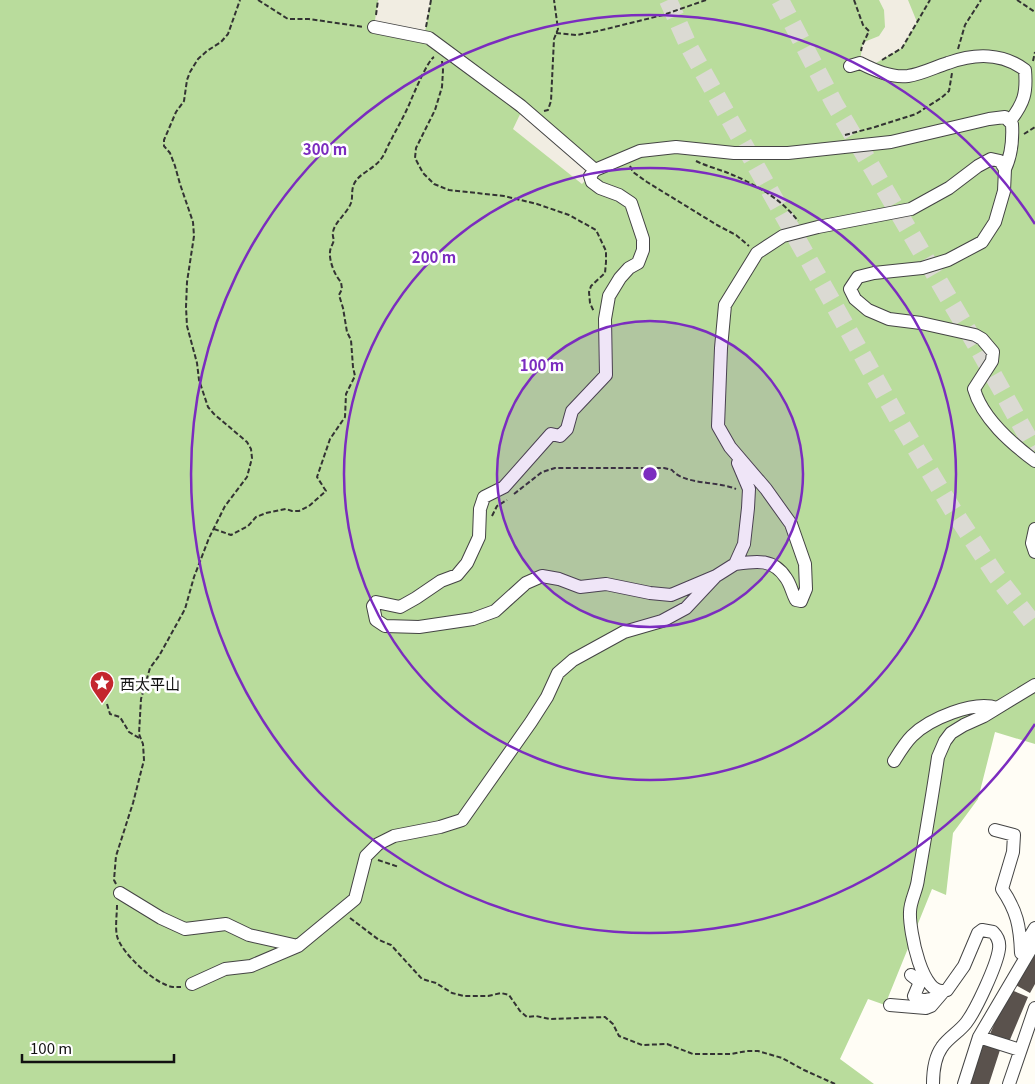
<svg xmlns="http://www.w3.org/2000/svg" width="1035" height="1084" viewBox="0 0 1035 1084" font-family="Georgia,'Noto Sans SC',serif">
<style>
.forest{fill:#b9dc9c}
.plaza{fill:#f1ede2}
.building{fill:#5a524d}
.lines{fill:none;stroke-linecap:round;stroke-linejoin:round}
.highway-tunnel{stroke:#dbdad3;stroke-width:18;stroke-dasharray:18 9;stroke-linecap:butt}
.minor-casing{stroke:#444;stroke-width:14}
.path{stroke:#333;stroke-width:2;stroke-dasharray:5 2.5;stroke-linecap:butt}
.minor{stroke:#fff;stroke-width:12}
.ring{fill:none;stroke:#7b2cbf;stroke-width:2.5}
.labels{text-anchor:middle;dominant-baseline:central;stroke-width:5;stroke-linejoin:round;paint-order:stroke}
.poi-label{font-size:15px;fill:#111;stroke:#fff;text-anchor:start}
.centre{fill:#7b2cbf;stroke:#fff;stroke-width:2.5}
.ring-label{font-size:15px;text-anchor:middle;font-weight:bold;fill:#7b2cbf;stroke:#fff;stroke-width:5;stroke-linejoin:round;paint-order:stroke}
</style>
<rect width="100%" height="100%" fill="#fffdf5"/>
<path class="forest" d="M0,0H1035V744L995,732L978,799L953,833L946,895L932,889L885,1005L868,999L840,1059L874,1084H0Z"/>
<path class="plaza" d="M378,0H431L424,37L374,27Z
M879,0H908L917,22L902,48L869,67L860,63L862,46L864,42L879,36L885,27L884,10Z
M523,108L595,170L582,184L513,129Z"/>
<path class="building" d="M1035,948V984L1030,993L1014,984Z
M1009,989L1028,997L1009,1042L990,1034Z
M981,1044L1000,1050L989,1084H967Z"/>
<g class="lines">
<path class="highway-tunnel" d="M668,0L689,47L902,426L954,512L997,577L1035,626
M780,0L834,103L978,348L1035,450"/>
<defs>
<path id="minor" d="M374,27L429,38L521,106L595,170
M850,66L860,63C874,70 891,78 908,76C922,74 935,67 948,63C975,53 1003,53 1025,70C1027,93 1024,103 1010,121
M1035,529L1032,543L1035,552
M735,564C756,561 773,558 786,578C791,585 792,593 796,600L801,601L806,589L805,564L791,524L766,489L730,447L718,426L721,348L725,305L757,253L783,236L818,227L911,209L949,188L978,166L991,159L1000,161L1005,169L1004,191L995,222L982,242L948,260L922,268L874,273L858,277L850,289L855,299L868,310L889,319L921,323L975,335L982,339L993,352L992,361L974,389C982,418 1011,443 1035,461
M716,576L671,595L650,593L606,584L580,587L559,579L542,576L526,583L495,611L473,619L419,627L385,626L376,620L373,606L376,602L400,607L416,598L441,581L457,575L467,563L479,537L480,509L484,497L504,487L551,434L560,436L567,429L572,411L606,375L605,319L609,296L620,278L629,268L638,263L643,250V239L631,203L619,195L600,188L592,182L590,176L595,170L640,151L676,147L734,153H788L891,142L989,119L1005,117L1012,124C1013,140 1012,154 1005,169
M894,761C899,753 905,743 912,736C929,719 974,700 997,708
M995,830L1014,835L1013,852L1002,889C1017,911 1020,926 1021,953
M120,893L161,918L185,929L226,924L249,935L298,946
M1023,948L1035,928
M911,975L920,982L914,996C921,1002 927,1000 935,998
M192,984L225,969L251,966L298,946L355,899L366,856L378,844L394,836L440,827L462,820L531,722L547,697L558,673L573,660L624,632L662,621L686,608L716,576L735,564L744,544L748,508L749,489L738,463
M890,1005L926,1008L931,1006L943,992
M979,1037L1020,1050
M933,1084C933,1072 934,1058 942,1047C948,1038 959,1032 966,1023C976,1010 997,965 999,949C1000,942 998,937 993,932L982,930L978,933L964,966L947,990C922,1001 909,929 910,912C910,901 917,890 918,879C925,838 932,798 938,757L945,741L951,733L964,725L984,716L1035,685
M964,1084L979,1037L1035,942
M1009,1084L1035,1008"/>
</defs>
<use href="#minor" class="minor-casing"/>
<path class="path" d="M258,0L288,19H309L364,27
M854,0L863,25L869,31L862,46L861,51
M1017,0L1035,12
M376,15L378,0
M426,27L431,0
M556,33L577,35L598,31L663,15L706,0
M958,49L965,25L981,0
M882,60L902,48L930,0
M442,61L443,70L442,87L435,110L416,148L415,158L423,173L434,184L449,190L504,196L537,204L569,215L596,230L606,251V262L605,273L591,286L589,292L590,303L594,312
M1033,61L1035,52
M544,111L548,110L551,101L554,39L558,29L554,0
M1024,134L1035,127
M845,135L875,127L916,114L941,98L949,91L952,73
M696,161C706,166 718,169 728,173C753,183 782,199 798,221
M630,166L633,172L647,182L717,225L736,235L749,246
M514,494L542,472L555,468H664L672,470C684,485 718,481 736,489
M492,516L497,506L507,500
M214,529L231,535L248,526L256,517L266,513L286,509L292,511H299L309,506L326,491L317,477L330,439L345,417L346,394L355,376L353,367L351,340L347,332L343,308L339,295L342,289L341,282C335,276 329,261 330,252C330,248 333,244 334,240C328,226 346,216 351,203C353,198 351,190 354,184C359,173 373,170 381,159C385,154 387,147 390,142C397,128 405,115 411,100C414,93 428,60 434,57
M107,704L110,714L120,717L129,732L141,739
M378,860L399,867
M116,884L114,880L116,856L133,803L144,760L143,744L139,734L141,699L150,668L159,656L185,609L194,577L209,538L225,506L247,477L252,458L251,449L247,442L214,414L208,407L199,380L197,363L187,326L186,307L187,282L194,236L193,222L180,184L175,166L170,153L164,146V140L176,112L184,101L187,80L190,72L198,59L207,51L221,42L228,34L240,0
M117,905C117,914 115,927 117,936C121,953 156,985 173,987C176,987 179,987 181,987
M350,918L379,940L391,945L422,979L436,983L452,993L464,996H488L501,993L509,995L520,1011L527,1017L536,1016L550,1019L605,1017L613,1024L619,1036L642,1045L667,1044L693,1054H731L747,1051H758L782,1058L804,1070L835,1084"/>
<use href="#minor" class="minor"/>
</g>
<circle cx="650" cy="474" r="153" fill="#7b2cbf" fill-opacity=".12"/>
<g class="ring">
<circle cx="650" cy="474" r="153"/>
<circle cx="650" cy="474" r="306"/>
<path d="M1035 724A459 459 0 1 1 1035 224"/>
</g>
<defs>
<symbol id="sight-pin" viewBox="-11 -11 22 30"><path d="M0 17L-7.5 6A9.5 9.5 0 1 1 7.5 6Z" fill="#c4262e" stroke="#fff"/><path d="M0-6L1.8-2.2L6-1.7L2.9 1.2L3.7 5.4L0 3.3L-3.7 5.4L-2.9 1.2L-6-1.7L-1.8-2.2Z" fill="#fff"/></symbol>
</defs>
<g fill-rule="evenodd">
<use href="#sight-pin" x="88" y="669" width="28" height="38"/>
</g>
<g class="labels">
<g class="poi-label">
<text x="120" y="683">西太平山</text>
</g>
</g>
<circle cx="650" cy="474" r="8" class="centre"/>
<g class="ring-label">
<text x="325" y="155">300 m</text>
<text x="434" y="263">200 m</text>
<text x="542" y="371">100 m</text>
</g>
<path d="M22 1054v8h152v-8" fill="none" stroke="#111111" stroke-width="2.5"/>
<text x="30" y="1054" font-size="15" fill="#111111" stroke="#ffffff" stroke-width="4" paint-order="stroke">100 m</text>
</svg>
